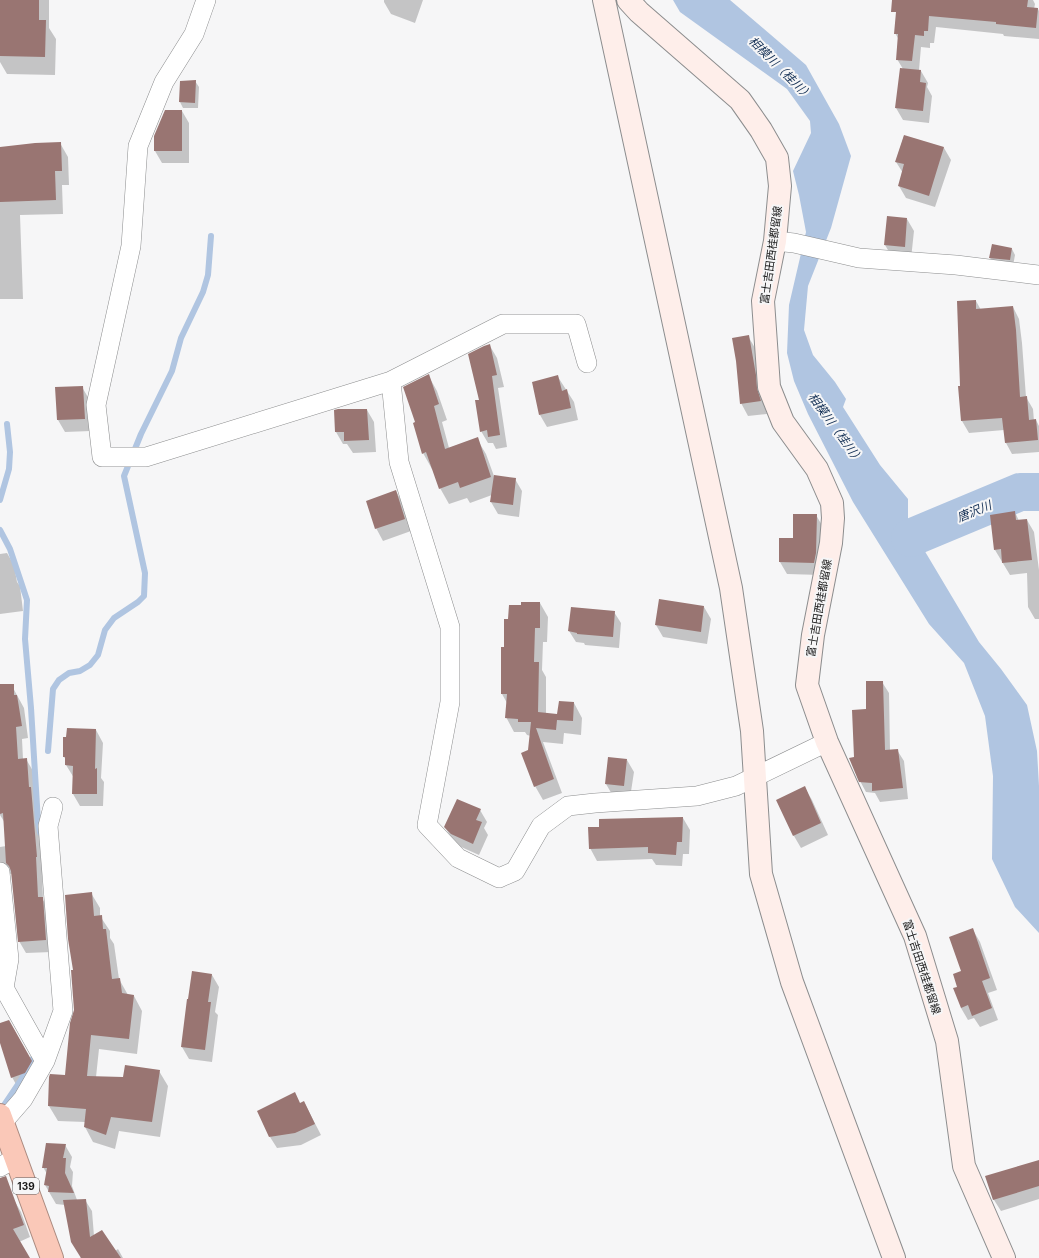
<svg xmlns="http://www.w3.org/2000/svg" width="1039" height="1258" viewBox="0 0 1039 1258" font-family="Inter,'Noto Sans JP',sans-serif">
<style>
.water{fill:#b0c5e1}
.shadow{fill:#0003}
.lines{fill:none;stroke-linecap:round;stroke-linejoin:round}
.stream{stroke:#b0c5e1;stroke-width:6}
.river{stroke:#b0c5e1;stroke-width:38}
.building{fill:#997572}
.street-casing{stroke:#8c8d8e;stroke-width:20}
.secondary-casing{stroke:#8c8d8e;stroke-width:24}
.highway-casing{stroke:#ab8b80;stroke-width:24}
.street{stroke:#fff;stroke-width:19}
.secondary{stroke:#feeeea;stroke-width:22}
.highway{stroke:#fac8b8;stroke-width:22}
.labels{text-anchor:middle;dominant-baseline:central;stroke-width:4;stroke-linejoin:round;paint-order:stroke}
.shield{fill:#f6f6f7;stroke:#5b5b5c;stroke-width:1}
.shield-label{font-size:10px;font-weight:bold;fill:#191919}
.street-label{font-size:11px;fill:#191919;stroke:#f6f6f7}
.water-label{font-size:12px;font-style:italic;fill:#143055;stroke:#f6f6f7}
</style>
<rect width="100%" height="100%" fill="#f6f6f7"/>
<path class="water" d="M673,0H730L806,65L839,124L851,156L831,228L808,286L804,330L813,355L835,382L846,399L843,407L880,465L908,499V523L979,642L1001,669L1027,705L1037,751L1039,786V933L1015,907L992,859L993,776L985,716L964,663L929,624L853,502L808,414L794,381L787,353L789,305L806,232L799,195L793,171L811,133L810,121L787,89L680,12Z"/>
<path class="shadow" d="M0,0H49V28L56,39L55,75L7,74L0,62Z
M384,0H423L415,23L391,14L384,2Z
M898,0H1033L1035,4L1034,9H1038L1039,11V39L1004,36L1003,34L936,27L934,43H930V48L921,47L919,70L921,71L928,83L927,87L932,96L929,123L903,120L896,108L903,69L897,59L899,40L895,33Z
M195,81L199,87L198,108H183L180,102Z
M182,111L189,123V163H162L155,151V136Z
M904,136L944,148L951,160L935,207L906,198L899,186L903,173L896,162Z
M60,143L68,157L69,185H62L63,214L20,215L23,299H0V148Z
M907,219L914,231L911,259L892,257L885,245Z
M1012,249L1015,255L1013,266L994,264L990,258Z
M976,301L981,310L1013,307L1019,319L1022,343L1026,397L1033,409L1034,421L1036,420L1039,426V452L1012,454L1006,443L1004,430L969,433L962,421L959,387H961Z
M748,336L755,348L764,405L767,414L748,416L741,403Z
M490,346L497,358L504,387L498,388L507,447L496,449L493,443H488L481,431V401Z
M428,375L437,391L447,420L442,422L449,448L477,439L486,454L494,476L515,479L522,491L519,517L498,514L491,502L492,495L470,503L467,498L449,504L440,488L433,468L432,469L423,453L416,423Z
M558,377L574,402L578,420L547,427L540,415Z
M82,387L89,399L91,431L65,432L58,420L56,388Z
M367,410L374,422L376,452L353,453L347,444H343L336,432Z
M396,491L403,504L411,531L383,541L376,528Z
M1015,512L1019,521L1027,520L1034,532L1039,570V619H1035L1028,607L1027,573L1010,575L995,550Z
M816,515L823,527L821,575L787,574L780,562V539H794Z
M7,553L14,565L17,582L20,586L23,611L0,614V554Z
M660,600L704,607L711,619L707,644L663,637L656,625Z
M540,603L548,617L547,642H543L542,670L546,677V714L558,715L574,703L582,718L581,735L564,733L563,744L543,742L562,793L543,800L535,786L529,751L531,736L527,735L525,732H514L506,717L507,703L502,694L505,648L509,620L522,606Z
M614,612L621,623L619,648L585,645L584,643L576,642L569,631Z
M882,682L889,693L890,750H897L904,761L908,799L880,802L875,793L866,792L860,781L855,758L867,710Z
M12,686L24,708L28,738L22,739L23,759H26L33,771L35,796L37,800L43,869H42L43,900L49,910L52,952L26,953L19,941L12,874L6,873L0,875V847L6,846L5,823L0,815V687Z
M96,730L103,743L101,778L104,782L103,806H80L73,794L74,778L66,765V760L64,757Z
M627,760L634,772L630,798L613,796L606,784Z
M805,788L812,800L828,835L801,848L794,836Z
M480,810L487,822L484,828L488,835L479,855L459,846L452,839L445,827Z
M683,818L690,830L689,854H683L682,866L656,865L652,859L597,861L590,848Z
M91,893L100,908V916L110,931V938L114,944L119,979L128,995L134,996L142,1011L137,1054L99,1049L96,1077L124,1078L159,1071L168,1086L160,1137L119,1131L115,1149L93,1142L85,1127V1122L58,1121L49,1106L66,1076L75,1011L74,971Z
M973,930L980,942L997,990L988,993L998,1020L980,1027L974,1018L968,1020L961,1008L959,987Z
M193,972L212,975L219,987L215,1012L218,1015L212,1062L189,1059L182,1047Z
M9,1021L38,1073L19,1090L12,1077L0,1040V1024Z
M304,1102L321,1135L301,1145L277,1148L270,1137L300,1104Z
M65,1145L72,1157L70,1167L73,1172L72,1186L77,1200H85L92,1211L94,1236L115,1251L118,1249L123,1258H80L81,1257L65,1205L56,1204L45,1185L47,1174L43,1167Z
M1039,1161V1199L1001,1211L994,1200L987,1177Z
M14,1200L21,1212L30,1237L19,1242L29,1258H0V1205Z"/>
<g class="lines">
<path class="stream" d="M0,500L9,469L10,452L7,424
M0,530L10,549L27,600L25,639L31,708L38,822L40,833
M48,751L53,689L59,680L69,673L80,671L90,665L98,655L105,630L114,618L138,602L144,596L145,573L124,476L141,434L172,371L181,338L203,292L208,275L211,236
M0,1111L21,1080L36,1053"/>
<path class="river" d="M910,538L1020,492H1039"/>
</g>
<path class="building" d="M0,0H39V20H46L45,57L0,56Z
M892,0H1028L1027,7L1038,8L1036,28L996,24V22L929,16L928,31H924V36L915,35L912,61L896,60L898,34H894L896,12H891Z
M900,68L921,70L920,82L926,83L923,111L895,108Z
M196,80L195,103L179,102L180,81Z
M165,110H182V151H154V136Z
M904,135L944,147L929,196L898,186L904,164L895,162Z
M61,142L62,171H55L56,200L0,202V147L35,143Z
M887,216L907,218L905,247L884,245Z
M992,244L1012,248L1010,260L989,258Z
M976,300V309L1013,306L1016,330L1020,397L1027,396L1029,420L1036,419L1038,440L1005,443L1002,418L961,421L958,386H960L957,301Z
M749,335L756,375L757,388L761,401L740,404L736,361L732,338Z
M490,344L497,375L492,376L500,435L488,437L487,430L480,432L475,400H479L468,354L484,346Z
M429,374L439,404L434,406L445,449L478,437L491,477L460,488L458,482L439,489L426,452L422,454L413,423L415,422L403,387Z
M558,375L562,391L567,389L571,408L539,415L532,382Z
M83,386L85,419L57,420L55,387Z
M338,409H367L369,440L344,441V432H335L334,410Z
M494,475L516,478L513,505L490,502Z
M396,490L405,519L375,529L366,501Z
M1015,511L1016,520L1027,519L1032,560L1002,563L1001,549L994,550L990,515Z
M793,514H817L816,553L814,563L779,562V538H793Z
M659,599L704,606L701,632L655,625Z
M521,602H540V628H535L534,662H539L538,712L557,714L559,701L574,702L573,721L557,720L556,730L536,728L554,779L534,787L521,753L528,750L531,722H518V719L505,718L507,694H501V647H504V619H508L509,605H521Z
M571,607L615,611L613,637L577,634V633L568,631Z
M866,681H883L885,750L898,749L903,788L872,791V783L859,782L849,758L854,757L852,710L866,709Z
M0,684H14V695H17L22,726L16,727L18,759L27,758L29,787H31L37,857H36L38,897H43L46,940L18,942L11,871L9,866L6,863L3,813L0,814Z
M67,728L96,729L95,769L97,768V794H72L73,766L65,765V757H63V737H66Z
M608,757L627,759L624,786L605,784Z
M805,786L821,823L793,836L776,800Z
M457,799L481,809L476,820L482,822L473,844L451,834L444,827Z
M683,817L682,842H677L676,855L648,853V847L589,849L588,827H599V819Z
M92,892L94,916L102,915L103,929H106L112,979L120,978L122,993L134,995L129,1039L91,1035L87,1076L123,1077L125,1065L160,1070L152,1122L111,1117L106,1135L84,1127L86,1109L48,1106L49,1077L50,1074L65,1075L70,1023L74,1010L71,970H73L68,939L65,895Z
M973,928L990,978L982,981L992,1008L972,1016L968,1005L961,1008L953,988L957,987L953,974L961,971L949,937Z
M192,971L212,974L208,1002H211L205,1050L181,1047L187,999H188Z
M9,1020L32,1061L25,1073L11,1078L0,1043V1023Z
M295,1092L300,1103L304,1101L315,1124L295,1133L269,1137L257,1111Z
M46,1143L66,1144L63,1158H66L65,1173L74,1193L48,1192L49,1186L44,1185L47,1168H42Z
M1039,1160V1186L993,1200L985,1176Z
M6,1176L24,1225L13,1229L30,1258H0V1178Z
M86,1199L90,1237L102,1230L121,1258H81L71,1242L63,1200Z"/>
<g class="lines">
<defs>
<path id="street" d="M206,0L194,34L164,82L138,146L131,246L96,405L102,457H146L391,381L399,462L450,627V702L427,825L458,858L499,878L515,871L541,826L568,806L595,803L697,796L736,786L827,742
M775,241L794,243L859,258L956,265L1039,275
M391,381L503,324H576L587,363
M0,872L9,959L4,988L45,1061
M3,1122L23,1099L45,1061L63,1011L48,826L53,807
M0,1167L16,1158"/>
<path id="secondary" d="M604,0L731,588L752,731L761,874L792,982L894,1258
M628,0L639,12L740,100L761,130L777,158L780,186L775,241L763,301L769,387L783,422L817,469L832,503L833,518L831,543L813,635L807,685L827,742L915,936L947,1041L964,1166L1004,1258"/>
<path id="highway" d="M0,1115L52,1258"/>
</defs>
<use href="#street" class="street-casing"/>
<use href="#secondary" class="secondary-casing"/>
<use href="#highway" class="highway-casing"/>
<use href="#street" class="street"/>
<use href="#secondary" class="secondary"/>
<use href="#highway" class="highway"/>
</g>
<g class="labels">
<rect class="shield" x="13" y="1178" width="26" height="16" rx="3"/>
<g class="shield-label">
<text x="26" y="1186">139</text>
</g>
<g class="street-label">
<text transform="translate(771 255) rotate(-82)">富士吉田西桂都留線</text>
<text transform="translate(819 608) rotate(-80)">富士吉田西桂都留線</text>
<text transform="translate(922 967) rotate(72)">富士吉田西桂都留線</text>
</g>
<g class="water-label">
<text transform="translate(781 68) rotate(45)">相模川（桂川）</text>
<text transform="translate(836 428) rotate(54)">相模川（桂川）</text>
<text transform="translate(974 511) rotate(-22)">唐沢川</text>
</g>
</g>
</svg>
